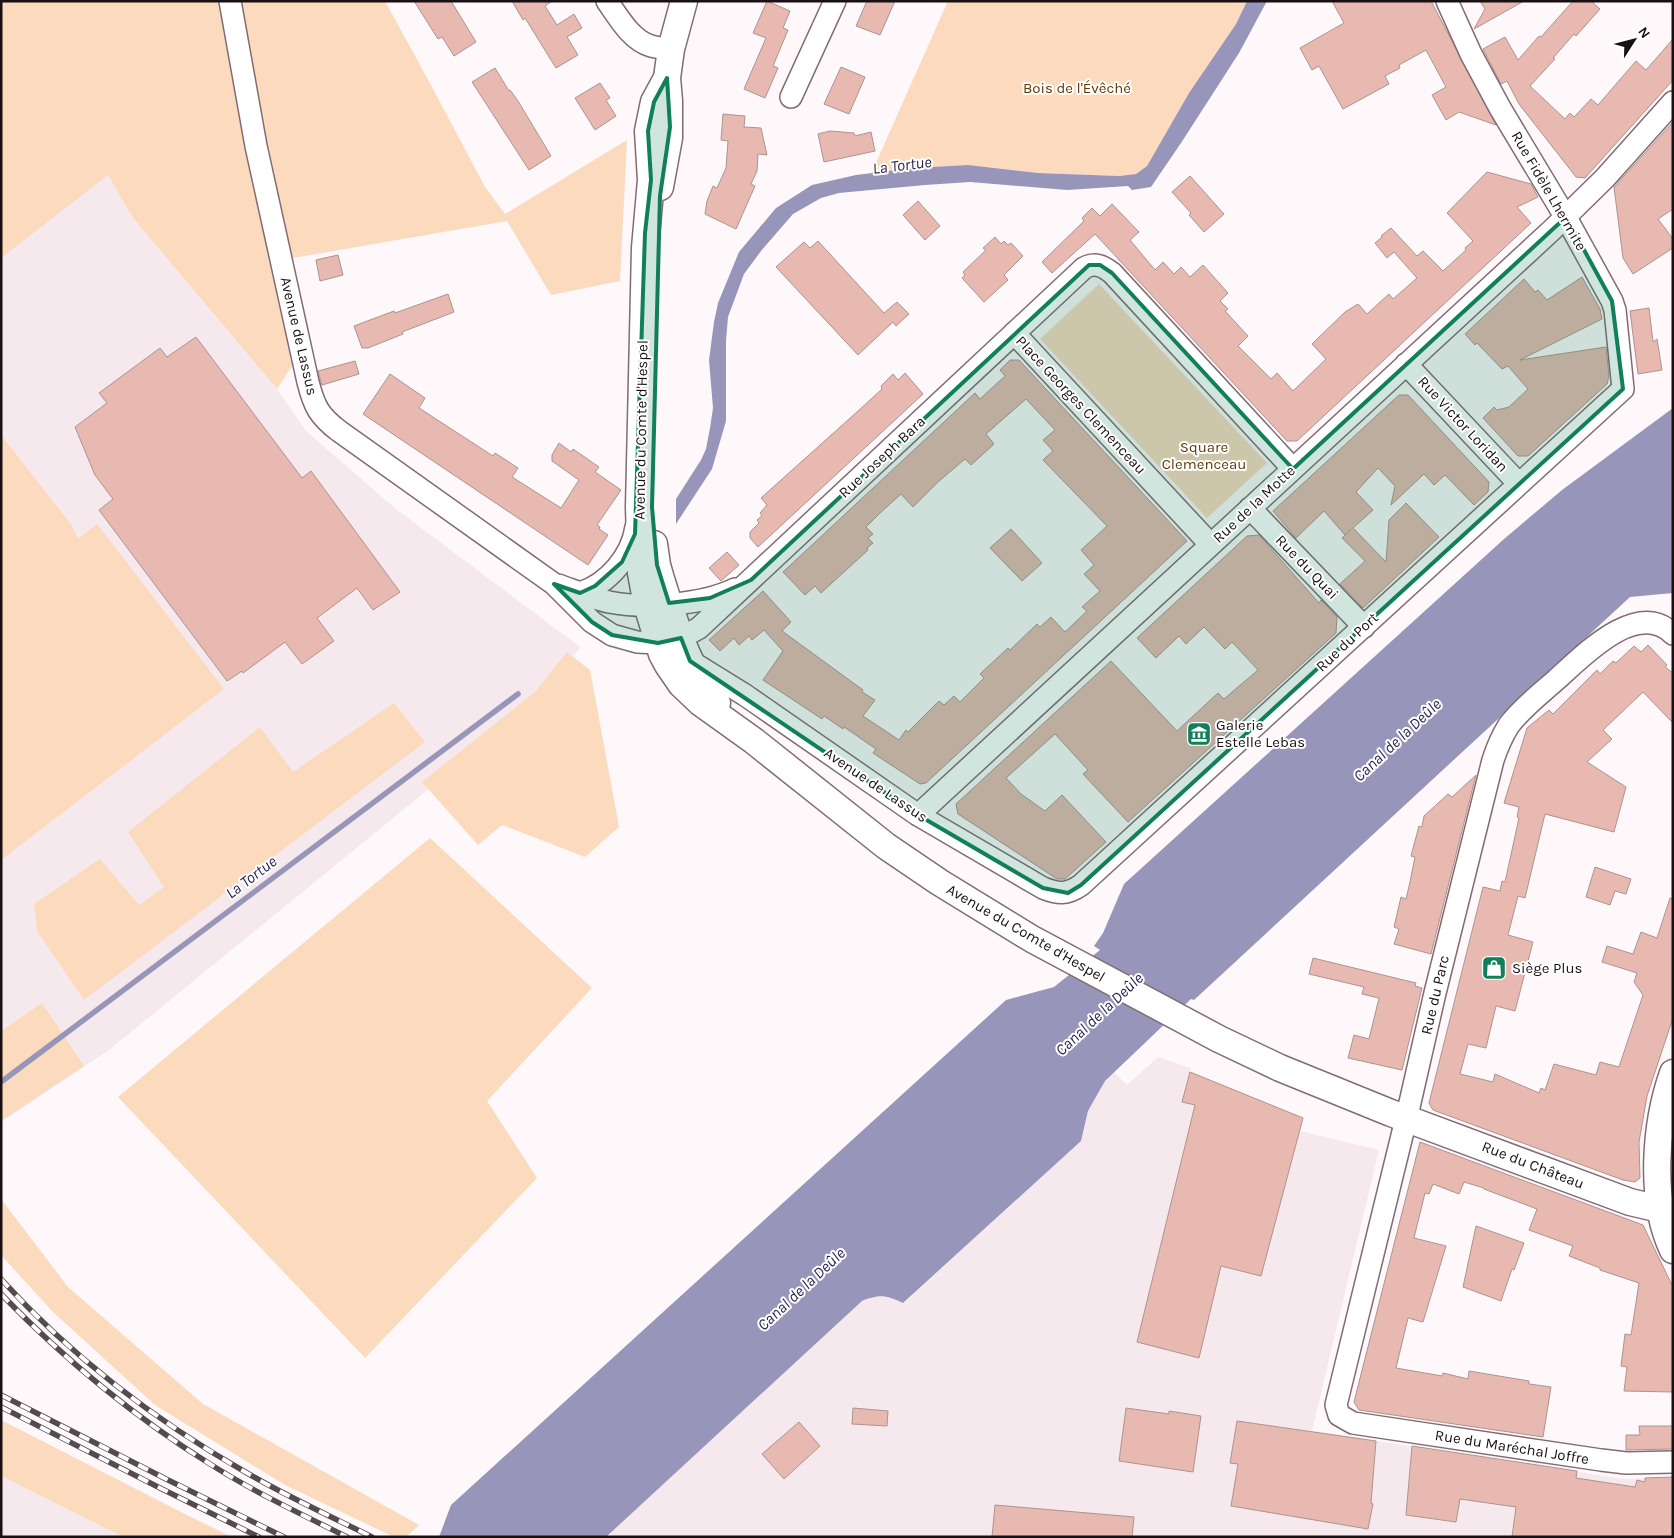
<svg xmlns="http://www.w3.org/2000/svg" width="1674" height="1538" viewBox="0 0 1674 1538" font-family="Karla,sans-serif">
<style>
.built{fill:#f6e9ed}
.green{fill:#fbdabe}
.water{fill:#9895ba}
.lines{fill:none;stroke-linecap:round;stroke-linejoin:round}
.stream{stroke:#9895ba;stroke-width:5.5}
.building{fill:#e7b9b1;stroke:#ad938e}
.minor-casing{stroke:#836b73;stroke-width:24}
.tertiary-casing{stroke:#836b73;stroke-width:29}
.minor{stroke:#fff;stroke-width:21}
.tertiary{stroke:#fff;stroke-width:26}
.rail-casing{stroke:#534b4e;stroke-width:5.5}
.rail{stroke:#fff;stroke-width:4;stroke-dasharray:11;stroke-linecap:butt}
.marked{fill:#127f5b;fill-opacity:0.2;stroke:#127f5b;stroke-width:4;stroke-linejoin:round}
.labels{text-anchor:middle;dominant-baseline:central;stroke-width:4;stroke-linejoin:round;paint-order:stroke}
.park-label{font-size:15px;fill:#623803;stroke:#fff}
.street-label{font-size:15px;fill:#191013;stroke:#fff}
.poi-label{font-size:15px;fill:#191013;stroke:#fff;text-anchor:start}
.water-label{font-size:16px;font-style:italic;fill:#2b2252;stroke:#fff}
</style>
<rect width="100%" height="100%" fill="#fef8fa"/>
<path class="built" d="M1,1H8L133,218L277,389L306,431L396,509L580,647L550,690L109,1050L1,1122Z
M1158,1057L1191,1068L1190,1072L1303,1118L1300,1131L1379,1150L1312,1431L1624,1479L1673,1477V1537H614L610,1533L862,1301L876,1296H889L904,1303L1081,1141L1088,1111L1105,1081L1114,1072L1127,1085Z
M1,1476L34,1492L123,1537H1Z"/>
<path class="green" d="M1,1H385L432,87L485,187L505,214L627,140L620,281L551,295L507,221L293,258L274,272L292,366L277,389L133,218L108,175L1,258Z
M948,1H1247L1236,24L1189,93L1147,166L1136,174L1119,176L1038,173L968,165L913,168L871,174Z
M1099,284L1267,463L1207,518L1040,339Z
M1,435L70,523L78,539L97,524L224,689L1,860Z
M567,652L590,670L619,827L585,857L502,825L478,845L422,782L535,692Z
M394,703L425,742L84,1000L37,931L34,904L100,859L139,905L164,887L128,832L260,727L293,772Z
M430,838L592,988L487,1101L537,1178L365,1358L118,1097Z
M42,1003L84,1066L1,1121V1031Z
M1,1199L68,1287L203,1404L419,1525L406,1537H394L285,1485L155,1405L52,1311L1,1255Z
M1,1420L185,1514L232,1537H123L1,1476Z"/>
<path class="water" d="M1247,1H1267L1239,53L1181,143L1151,187L1132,190L1128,186L1067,190L970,182L925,185L839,193L821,198L793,214L761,251L744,274L728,317L726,341V421L712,469L676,524V499L701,460L706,449L710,428L713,408L709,360L714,322L718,303L739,252L776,208L812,185L856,175L913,168L968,165L1038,173L1119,176L1136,174L1147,166L1189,93L1236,24Z
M1673,408V593L1630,597L1194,1000L1191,999L1105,1081L1088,1111L1081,1141L903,1303C886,1295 880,1294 862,1301L606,1537H439L451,1505L1006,1000L1054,987L1100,950L1094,946L1103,933L1124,884L1504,539L1562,490Z"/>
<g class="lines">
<path class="stream" d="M1,1082L518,694"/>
</g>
<path class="building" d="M414,1H451L476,42L454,56L442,37L438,39Z
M512,1H552L545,6L557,25L574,14L582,28L567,37L578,55L556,68L525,18L523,20Z
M767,1L790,11L783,28L788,30L773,66L778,68L765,98L744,89L766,38L753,33Z
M867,1H895L880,35L856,26Z
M1332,1H1431L1496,125L1459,112L1446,120L1432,95L1446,87L1426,50L1399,65L1400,68L1385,76L1389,84L1343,109L1319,66L1312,70L1300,48L1344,23Z
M1480,1H1524L1474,29L1485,9Z
M1573,1H1591L1600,9L1576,36L1574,34L1553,58L1555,59L1530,86L1565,119L1570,113L1574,117L1591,99L1598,105L1636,61L1646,70L1673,39V80L1585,178L1576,177L1519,104L1507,81L1501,84L1483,49L1505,37L1518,60L1539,36L1541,37Z
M841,67L865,77L849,114L824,104Z
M495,68L509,91L510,90L518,101L551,156L529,170L472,82Z
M600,83L610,98L606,100L616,116L595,130L575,98Z
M723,114L745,116L744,127L761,128L767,155L758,154L757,171L751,184L755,186L736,229L705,214L707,201L713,186L717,188L726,168L728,141L721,140Z
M1673,122V209L1658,219L1673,239V248L1633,274L1623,258L1614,187Z
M830,131L854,133L855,136L871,132L875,151L824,162L818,134Z
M1487,172L1531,184L1538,197L1517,207L1531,223L1297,441H1287L1095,234L1052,273L1042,262L1084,221L1082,218L1092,208L1100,216L1112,204L1139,232L1130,240L1155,270L1163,262L1174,274L1181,267L1190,277L1203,265L1228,293L1220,301L1228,309L1225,311L1248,336L1238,346L1271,379L1277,373L1293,391L1326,359L1312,344L1345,312L1358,304L1367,314L1389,294L1393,299L1417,278L1394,252L1387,258L1375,243L1382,237L1381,236L1391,228L1417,256L1423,251L1443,271L1466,250L1465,248L1473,241L1447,213Z
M1190,176L1224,214L1204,232L1189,215L1191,213L1172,192Z
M918,201L940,226L925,240L903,215Z
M995,237L1001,244L1004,241L1008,245L1011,243L1023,256L1004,275L1008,280L984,302L962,278L965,275L963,272L986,250L983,248Z
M818,241L884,313L897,302L909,314L896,326L893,322L858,355L776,267L804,242L810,248Z
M338,255L343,275L320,281L316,260Z
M1582,277L1600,309L1602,319L1520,360L1606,347L1609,376L1607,384L1528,456H1518L1483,418L1494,407L1497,410L1509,407L1528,389L1508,366L1502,369L1477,343L1475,345L1465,334L1524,279L1535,292L1538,290L1547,300Z
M448,294L454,312L402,332L403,334L368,348H362L354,326L394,311L395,313Z
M1649,308L1653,342L1657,339L1662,370L1638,374L1630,311Z
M196,337L302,478L311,471L400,592L373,610L357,588L317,618L334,641L302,664L285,642L243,673L242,671L227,681L99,510L113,499L95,475L75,427L107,403L99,393L160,348L167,357Z
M1010,360H1019L1187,541L926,783L920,784L873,753L876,749L844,727L843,729L824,716L822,719L763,680L783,651L764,630L752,640L749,636L739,645L734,638L720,651L709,640L763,591L791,622L782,631L863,690L862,692L875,700L863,716L899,740L906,730L908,732L939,701L944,705L954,696L960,702L984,678L980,674L1008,648L1010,650L1037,624L1040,627L1051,617L1065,632L1087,611L1082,607L1100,591L1084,574L1094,565L1081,550L1107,526L1043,460L1053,451L1043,440L1055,430L1026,399L986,434L994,444L971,465L965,459L938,482L913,507L901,494L880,513L866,527L873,534L868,538L873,543L867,548L868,550L821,593L815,586L805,595L783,572L975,393L980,399L1005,376L1000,370Z
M355,361L359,374L322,385L318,371Z
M905,373L923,394L758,547L750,538V532L759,523L757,520L762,516L760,513L767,505L761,498L858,411L882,389L881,386L893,374L898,380Z
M390,374L425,398L419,408L493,456L495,453L518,468L512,477L561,508L579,480L552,461V455L559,443L571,452L573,449L599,467L595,472L621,490L597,525L600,527L599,529L608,535L588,565L363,414Z
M1399,395H1408L1489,482L1488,492L1474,505L1445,475L1434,485L1424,474L1391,505L1395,486L1378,468L1356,492L1373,510L1353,528L1386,562L1389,520L1406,503L1439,537L1363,608L1340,584L1365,561L1342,538L1351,529L1345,535L1324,511L1296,538L1273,511Z
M1011,529L1042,563L1022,581L990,548Z
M1259,535L1319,603L1321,600L1337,617L1336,633L1128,822L1083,774L1088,770L1055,734L1006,778L1021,794L1045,811L1062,795L1106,842L1065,879H1057L958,814L956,804L1111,661L1177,731L1218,693L1224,699L1258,670L1232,642L1225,649L1204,627L1186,644L1179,636L1156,658L1137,638L1247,536Z
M727,552L739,565L721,581L709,568Z
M1648,645L1667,665L1665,667L1673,673V723L1643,692L1603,730L1612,739L1587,762L1626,787L1614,832L1545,814L1525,898L1518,896L1508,935L1533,942L1515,1011L1496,1006L1486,1048L1468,1044L1460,1074L1493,1082L1495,1074L1539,1093L1541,1088L1545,1090L1554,1064L1596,1075L1600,1062L1619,1067L1643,995L1634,982L1637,973L1602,962L1607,946L1633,954L1641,932L1657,938L1670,898L1673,899V1018L1647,1096L1639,1142L1640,1178L1635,1182L1623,1180L1433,1110L1429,1103L1483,887L1500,891L1502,881L1505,882L1519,818L1517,817L1519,807L1504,803L1527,728L1549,710L1553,714L1597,670L1600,674L1613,661L1616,663L1634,646L1641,652Z
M1476,775L1431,954L1394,944L1399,929L1394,927L1401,897L1406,899L1410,882L1415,857L1411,856L1419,826L1422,827L1424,816L1448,794L1452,797Z
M1595,867L1631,879L1626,894L1615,891L1610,905L1586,897Z
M1313,958L1416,983L1415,986L1422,988L1402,1070L1348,1058L1354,1035L1369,1039L1379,998L1362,994L1364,987L1309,974Z
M1190,1072L1303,1118L1261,1276L1221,1266L1199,1358L1137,1342L1195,1105L1182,1102Z
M1420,1142L1643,1225L1673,1287V1392L1624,1391L1627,1367L1621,1366L1625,1334L1631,1335L1639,1283L1600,1270V1268L1569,1256L1573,1246L1529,1230L1537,1209L1484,1189V1188L1464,1182L1459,1194L1433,1184L1429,1194L1425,1193L1414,1238L1446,1246L1423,1322L1408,1318L1396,1368L1442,1376L1443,1373L1468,1379L1469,1371L1529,1381V1384L1551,1387L1543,1437L1359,1410L1354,1402Z
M1476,1226L1524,1243L1514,1270L1512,1269L1501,1301L1463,1287Z
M853,1408L888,1411L887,1426L852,1424Z
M1126,1408L1169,1414V1411L1201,1416L1193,1472L1119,1461Z
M1237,1421L1376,1441L1371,1503L1373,1504L1368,1529L1231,1506L1238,1464L1230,1463Z
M799,1422L820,1446L784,1479L762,1454Z
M1639,1426H1673V1449L1626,1450V1435H1640Z
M1412,1446L1577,1471L1576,1478L1635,1487L1637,1480L1645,1482V1478L1673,1477V1537H1512L1516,1507L1460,1499L1456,1522L1406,1515Z
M995,1505L1134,1517L1132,1537H992Z"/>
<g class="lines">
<defs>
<path id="minor" d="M230,1L256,146L308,382C314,406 319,416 339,431L554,584L592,622L612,635L637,642L658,643L681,638L699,628L1084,268C1095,262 1103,266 1112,273L1293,469
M607,1C619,18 631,40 651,46C658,48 665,48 671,49
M791,97L835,1
M1014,333L1210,544
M1406,364L1519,484
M1250,508L1364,627
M558,585C575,591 592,598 609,602C645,609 702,605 735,589
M580,593C608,584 632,556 636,527
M1673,634C1637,598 1582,657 1556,680C1540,694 1522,708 1509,725C1502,736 1497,748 1493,760L1435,993L1409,1107L1336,1405L1339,1415L1353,1423L1601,1460L1626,1463L1673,1462
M690,661L745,695L918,815L1043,888C1058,894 1067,895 1081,885L1623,389L1615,310L1612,301L1569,223L1500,108L1471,54L1447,1
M918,815L1552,230L1605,178L1673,102"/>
<path id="tertiary" d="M667,78L654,102L648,131L651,180L645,248L639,507L641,573L647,605L662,654L668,665L681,684L701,703L754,741L886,846L939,882L1032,939L1219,1039L1280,1068L1391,1113L1630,1202L1660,1209
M660,187L669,138V101L667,78L671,49L684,1
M654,544L657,565L661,579C675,622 687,669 717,703
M1673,1073C1655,1124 1649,1200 1673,1250"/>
</defs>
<use href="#minor" class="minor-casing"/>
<use href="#tertiary" class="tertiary-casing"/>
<use href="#minor" class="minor"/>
<use href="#tertiary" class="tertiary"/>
<defs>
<path id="rail" d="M1,1279C72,1357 156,1421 247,1473C288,1497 330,1516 372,1537
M1,1294C64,1359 133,1416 210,1464C254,1492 301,1514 347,1537
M1,1395L166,1479L284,1537
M1,1407L160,1488L259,1537"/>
</defs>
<use href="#rail" class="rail-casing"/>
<use href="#rail" class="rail"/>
</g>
<path class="marked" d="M667,78L670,127L660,196L652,507L657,565L669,603L710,598L751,580L1089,265H1100L1112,273L1293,469L1566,217L1612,301L1623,389L1081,885L1068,893L1043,888L918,815L690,661L681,638L658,643L612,635L592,622L554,584L580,593L595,586L622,562L635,534L645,233L651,180L648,131L654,102Z"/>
<defs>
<symbol id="museum-square" viewBox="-11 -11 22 22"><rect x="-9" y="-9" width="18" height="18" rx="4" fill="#127f5b" stroke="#fff"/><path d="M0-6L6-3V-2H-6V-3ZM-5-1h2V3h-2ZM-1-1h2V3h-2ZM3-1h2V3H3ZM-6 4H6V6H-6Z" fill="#fff"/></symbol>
<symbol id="shop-square" viewBox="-11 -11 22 22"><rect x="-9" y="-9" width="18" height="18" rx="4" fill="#127f5b" stroke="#fff"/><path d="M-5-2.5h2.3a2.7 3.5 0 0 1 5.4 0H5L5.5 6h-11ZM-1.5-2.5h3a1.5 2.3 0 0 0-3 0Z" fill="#fff"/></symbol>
</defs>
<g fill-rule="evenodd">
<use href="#museum-square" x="1185" y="720" width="28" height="28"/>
<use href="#shop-square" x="1480" y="954" width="28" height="28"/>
</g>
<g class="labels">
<g class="park-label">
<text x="1077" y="88">Bois de l'Évêché</text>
<text x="1204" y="447">Square<tspan x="1204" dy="17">Clemenceau</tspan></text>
</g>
<g class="street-label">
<text transform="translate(1549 191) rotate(60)">Rue Fidèle Lhermite</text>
<text transform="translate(299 336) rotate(77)">Avenue de Lassus</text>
<text transform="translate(1081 405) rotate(47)">Place Georges Clemenceau</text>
<text transform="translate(1463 424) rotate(47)">Rue Victor Loridan</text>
<text transform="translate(641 430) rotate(-89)">Avenue du Comte d'Hespel</text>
<text transform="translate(882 457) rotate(-43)">Rue Joseph Bara</text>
<text transform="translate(1254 504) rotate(-43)">Rue de la Motte</text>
<text transform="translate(1307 567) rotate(46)">Rue du Quai</text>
<text transform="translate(1347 642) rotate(-43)">Rue du Port</text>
<text transform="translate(876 785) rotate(34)">Avenue de Lassus</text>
<text transform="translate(1026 933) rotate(30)">Avenue du Comte d'Hespel</text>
<text transform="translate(1435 995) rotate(-77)">Rue du Parc</text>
<text transform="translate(1533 1165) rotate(21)">Rue du Château</text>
<text transform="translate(1512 1447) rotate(9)">Rue du Maréchal Joffre</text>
</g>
<g class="poi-label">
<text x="1216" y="725">Galerie<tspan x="1216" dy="17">Estelle Lebas</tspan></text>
<text x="1512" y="968">Siège Plus</text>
</g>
<g class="water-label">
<text transform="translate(902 165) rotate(-7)">La Tortue</text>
<text transform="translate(1397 740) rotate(-43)">Canal de la Deûle</text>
<text transform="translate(251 877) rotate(-37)">La Tortue</text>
<text transform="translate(1099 1014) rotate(-43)">Canal de la Deûle</text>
<text transform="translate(801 1289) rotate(-43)">Canal de la Deûle</text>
</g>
</g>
<rect width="1674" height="1538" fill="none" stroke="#191013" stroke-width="5"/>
<g transform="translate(1634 40) rotate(54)" stroke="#ffffff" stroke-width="4" paint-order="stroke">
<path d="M0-4L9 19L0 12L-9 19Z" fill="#191013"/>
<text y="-8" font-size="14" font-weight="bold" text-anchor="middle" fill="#191013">N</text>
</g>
</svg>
